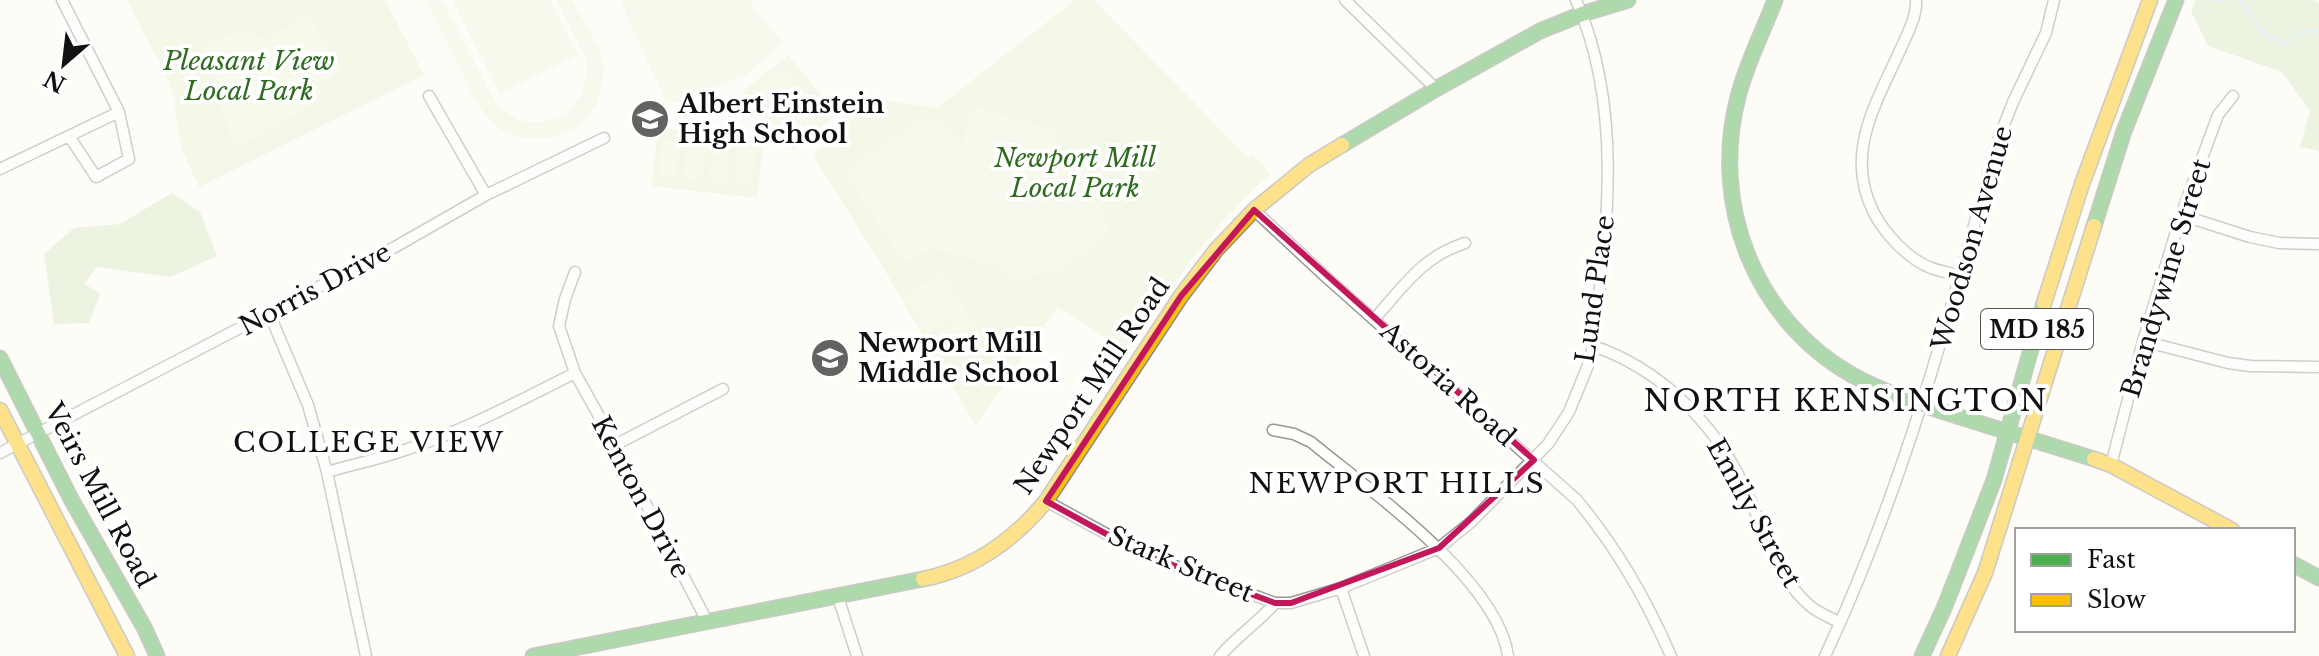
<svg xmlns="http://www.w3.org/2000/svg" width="2319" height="656" viewBox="0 0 2319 656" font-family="'Libre Baskerville',serif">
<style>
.green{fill:#e7f3d7}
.forest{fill:#d8eac5}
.pitch{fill:#f0f6e1}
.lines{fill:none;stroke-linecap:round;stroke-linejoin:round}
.stream{stroke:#cde8f7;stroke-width:3}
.street-casing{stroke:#979795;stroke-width:13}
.fast-casing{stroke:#8e8d8b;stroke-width:17}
.slow-casing{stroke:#8e8d8b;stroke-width:17}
.street{stroke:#fffffe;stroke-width:10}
.fast{stroke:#4caf50;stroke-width:14}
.slow{stroke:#ffc107;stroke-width:14}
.marked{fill:none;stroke:#c2185b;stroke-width:6;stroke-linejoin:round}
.labels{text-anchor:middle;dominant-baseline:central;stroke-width:8;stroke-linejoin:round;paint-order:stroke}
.shield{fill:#fff;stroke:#585858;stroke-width:2}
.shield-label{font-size:24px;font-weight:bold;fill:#111}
.park-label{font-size:26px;font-style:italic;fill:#2f6b1f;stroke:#fff}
.poi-label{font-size:26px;font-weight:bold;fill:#111;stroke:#fff;text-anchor:start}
.street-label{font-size:26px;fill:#111;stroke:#fff}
.neighbourhood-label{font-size:28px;letter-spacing:2px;fill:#111;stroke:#fff}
.quarter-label{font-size:30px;letter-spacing:2px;fill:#111;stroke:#fff}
</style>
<rect width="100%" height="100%" fill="#fdfcf7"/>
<path class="green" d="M127,0H385L424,75L199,187L181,147L174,98L168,79Z
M1075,0H1094L1248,158L1253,155L1270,174C1210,227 1172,285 1128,351L1057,307L976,426L884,269L813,155L875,99L937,108Z
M788,55L837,114L793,151L743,92Z
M658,128L764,140L757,198L651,186Z"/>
<path class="forest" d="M2196,0H2313L2319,3V151L2300,147L2310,111L2282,72L2208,46L2191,11Z
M172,193L200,212L217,256L170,277L96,267L85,284L100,294L89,323L54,324L44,254L74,228L120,224Z"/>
<path class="pitch" d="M426,0H442L498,107L518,120L536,123L552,120L569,112L581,95L587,77V61L556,0H572C578,12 601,50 603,60C605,77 601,98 591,112C570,141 519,149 493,123C477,107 468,86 459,66C448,44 437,22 426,0Z
M452,0H550L578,55L500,94Z
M620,0H751L754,9L783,42L746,75L674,103L666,102Z
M308,14L343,70L318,85L326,97L240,146L232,143L203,46L239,31L267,39Z
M783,66L795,80L766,105L754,91Z
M798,84L810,97L781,122L769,109Z
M814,102L826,115L797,140L785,127Z
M972,106L1057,131L1051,151L1080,164L1110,230L1105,237L1062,270L1042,273L1013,284L997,266L934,249L933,247L904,263L847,178L848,168L923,118C943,122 952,126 962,145Z
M662,139L679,141L676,179L658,177Z
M687,141L705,143L701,181L683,180Z
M712,144L730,146L727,184L709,182Z
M738,146L756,148L752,186L734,184Z
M943,272L954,290L915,314L904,296Z
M956,293L967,311L928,334L917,317Z
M969,314L980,332L941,356L930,338Z"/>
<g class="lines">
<path class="stream" d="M2240,0L2263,33L2282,44L2300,33L2319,30
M2214,1L2225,0"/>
<defs>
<path id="street" d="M1345,0L1436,89
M1916,0C1917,16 1908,32 1902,46C1877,102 1843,153 1874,213C1885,234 1908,259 1931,268C1940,271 1950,273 1960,276
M429,96L486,195
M69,136L96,177L129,159L119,112
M0,169L119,112L62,0
M1254,210L1326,277L1577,500C1618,550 1645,597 1671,656
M2181,215L2250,237L2279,243L2319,244
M575,272L565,299L559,326L575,373L615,445L707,621
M269,313L308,405L327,472L366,656
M1375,318C1404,286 1422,257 1465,243
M2143,341L2228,363L2250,366L2319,367
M1593,346C1659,368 1712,421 1742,482C1762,522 1775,576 1809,605C1818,613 1830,617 1840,623
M1273,430L1294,434L1311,442C1369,490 1498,580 1508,656
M615,445L723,389
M0,453L395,247L486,195L604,138
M2111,465L2143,341L2181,215L2218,115L2233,96
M327,472C351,465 375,460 399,452C460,433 517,402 575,373
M1046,501L1143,554L1275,603
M1341,588L1364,656
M838,597L857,656
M1220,656C1237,636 1258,623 1275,603H1291L1341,588L1439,548L1471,522L1548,444L1569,412L1589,363L1593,346C1607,232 1624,109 1576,0
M1825,656C1902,492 1949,317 1997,143L2013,102L2046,33L2054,0"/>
<path id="fast" d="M1775,0C1763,32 1746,64 1738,97C1710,204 1754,319 1852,375C1886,394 1923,405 1960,417C2005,431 2049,445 2094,459
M1342,145L1436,89L1540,31L1582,14L1628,0
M2094,226L2124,131L2176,0
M0,358L71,499L145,629L157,656
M2293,564L2319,578
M533,656L923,579
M1922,656L1945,606L1994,480L2044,303"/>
<path id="slow" d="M2044,303L2082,184L2150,0
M0,410L127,656
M2094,459L2111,465L2232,530
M923,579C974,569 1013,541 1046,501L1181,296L1216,250L1254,210L1309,165L1342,145
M1948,656L1985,573L2094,226"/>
</defs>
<use href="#street" class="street-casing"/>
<use href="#fast" class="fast-casing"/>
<use href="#slow" class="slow-casing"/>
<use href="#street" class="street"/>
<use href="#fast" class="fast"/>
<use href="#slow" class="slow"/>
</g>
<path d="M0 0H2319V656H0ZM1254,210L1534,460L1439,548L1291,603H1275L1143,554L1046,501L1181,296Z" fill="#fdfcf7" fill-opacity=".55" fill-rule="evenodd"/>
<path class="marked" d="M1254,210L1534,460L1439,548L1291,603H1275L1143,554L1046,501L1181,296Z"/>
<defs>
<symbol id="school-disc" viewBox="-11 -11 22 22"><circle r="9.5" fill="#646362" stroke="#fff"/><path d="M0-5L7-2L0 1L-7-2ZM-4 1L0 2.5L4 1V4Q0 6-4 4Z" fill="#fff"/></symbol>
</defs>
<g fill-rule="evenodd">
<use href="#school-disc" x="628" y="97" width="44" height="44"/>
<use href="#school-disc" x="808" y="336" width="44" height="44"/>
</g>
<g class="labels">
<rect class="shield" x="1981" y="309" width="112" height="40" rx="6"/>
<g class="shield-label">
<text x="2037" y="329">MD 185</text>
</g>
<g class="park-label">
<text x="249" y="61">Pleasant View<tspan x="249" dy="30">Local Park</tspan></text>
<text x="1075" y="158">Newport Mill<tspan x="1075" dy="30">Local Park</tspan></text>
</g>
<g class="poi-label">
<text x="678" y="104">Albert Einstein<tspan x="678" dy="30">High School</tspan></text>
<text x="858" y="343">Newport Mill<tspan x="858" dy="30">Middle School</tspan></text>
</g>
<g class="street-label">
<text transform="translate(1972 238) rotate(-74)">Woodson Avenue</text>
<text transform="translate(2166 278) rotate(-73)">Brandywine Street</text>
<text transform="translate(315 289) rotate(-28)">Norris Drive</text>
<text transform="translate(1595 289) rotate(-82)">Lund Place</text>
<text transform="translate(1448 384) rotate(42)">Astoria Road</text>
<text transform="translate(1092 386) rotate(-56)">Newport Mill Road</text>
<text transform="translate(100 495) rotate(62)">Veirs Mill Road</text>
<text transform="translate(641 497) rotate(62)">Kenton Drive</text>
<text transform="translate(1754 513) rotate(61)">Emily Street</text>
<text transform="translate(1181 564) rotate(23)">Stark Street</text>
</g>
<g class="neighbourhood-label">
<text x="369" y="442">COLLEGE VIEW</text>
<text x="1397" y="483">NEWPORT HILLS</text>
</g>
<g class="quarter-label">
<text x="1846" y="400">NORTH KENSINGTON</text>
</g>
</g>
<rect x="2015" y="528" width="280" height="104" fill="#ffffff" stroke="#a0a0a0" stroke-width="2"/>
<rect x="2031" y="554" width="40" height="12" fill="#4caf50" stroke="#a0a0a0" stroke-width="2"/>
<text x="2087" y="568" font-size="24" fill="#111111">Fast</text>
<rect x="2031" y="594" width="40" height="12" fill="#ffc107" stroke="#a0a0a0" stroke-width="2"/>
<text x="2087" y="608" font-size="24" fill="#111111">Slow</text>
<g transform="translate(64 64) rotate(208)" stroke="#ffffff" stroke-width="6" paint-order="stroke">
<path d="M0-6L14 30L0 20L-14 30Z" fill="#111111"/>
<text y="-12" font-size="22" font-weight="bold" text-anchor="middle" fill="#111111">N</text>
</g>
</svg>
